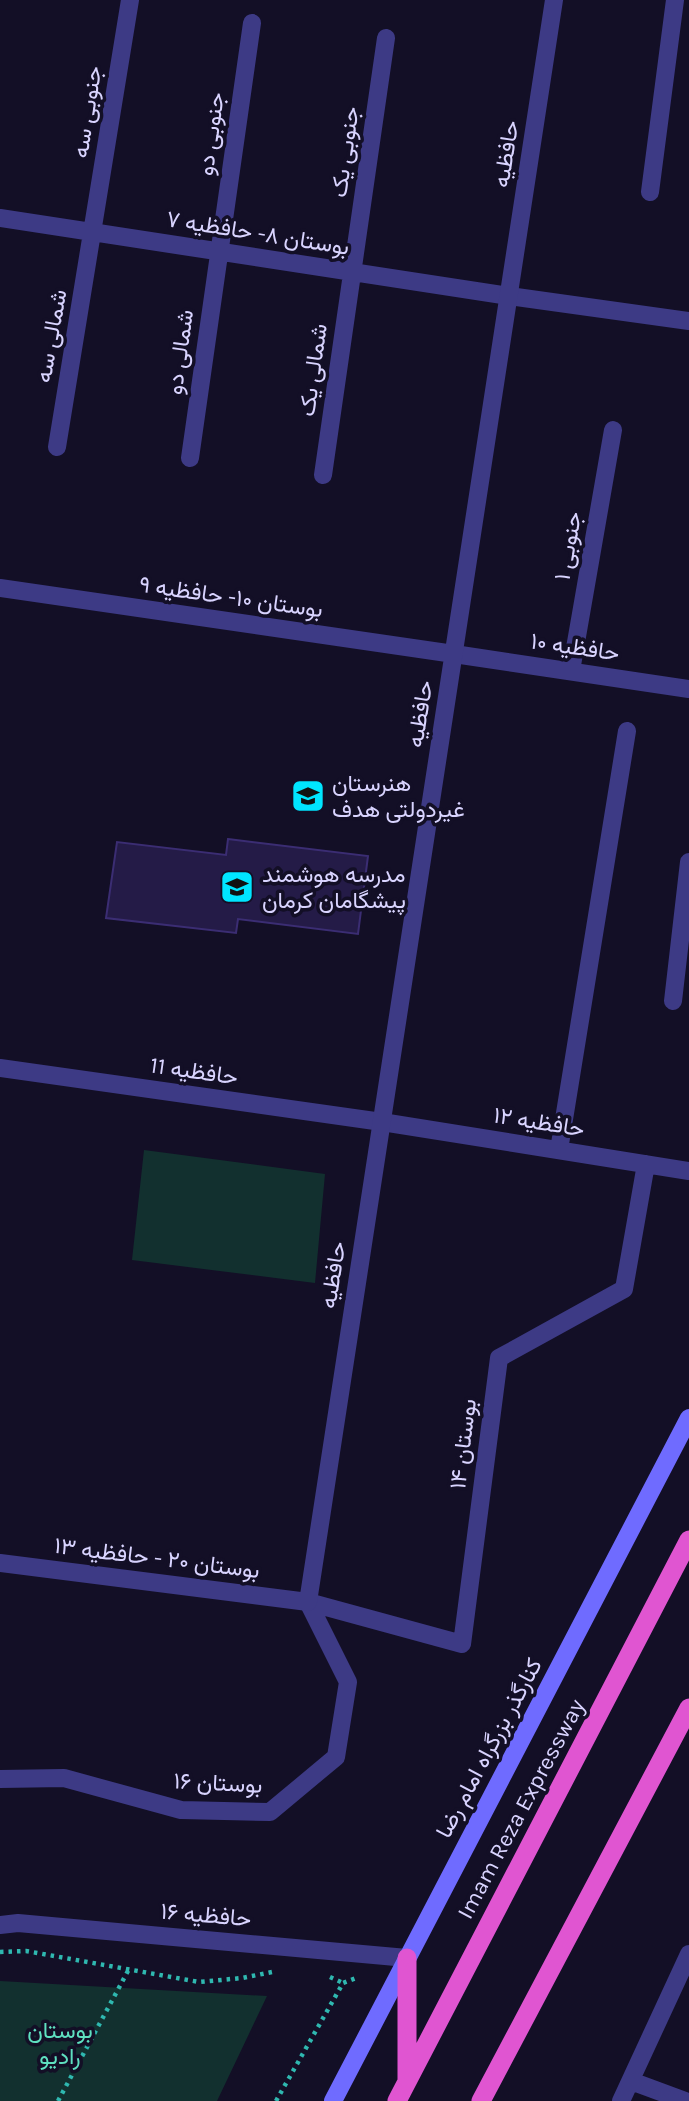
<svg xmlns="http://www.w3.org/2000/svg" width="689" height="2101" viewBox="0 0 689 2101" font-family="Karla,Vazirmatn,sans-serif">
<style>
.green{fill:#12302f}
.building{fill:#241b47;stroke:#3b2d73;stroke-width:2}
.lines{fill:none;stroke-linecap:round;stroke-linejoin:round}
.path{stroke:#2fb8b0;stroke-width:4.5;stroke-dasharray:3.5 5;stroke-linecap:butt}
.minor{stroke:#3d3a85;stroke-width:18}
.tertiary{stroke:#3d3a85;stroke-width:18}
.secondary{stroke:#6f6bff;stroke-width:18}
.trunk{stroke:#e055d1;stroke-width:19}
.labels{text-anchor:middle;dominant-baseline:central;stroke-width:7;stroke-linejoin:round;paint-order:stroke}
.street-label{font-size:23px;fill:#d9d4ff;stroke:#130f26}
.poi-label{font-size:23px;fill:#d9d4ff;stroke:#130f26;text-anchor:start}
.park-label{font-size:23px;fill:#5fe0c0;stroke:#130f26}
</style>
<rect width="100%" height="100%" fill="#130f26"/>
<path class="green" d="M144,1150L325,1174L315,1283L132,1260Z
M0,1981L267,1996L217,2101H0Z"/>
<path class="building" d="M228,839L368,856L358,934L238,919L236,933L106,918L117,842L226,855Z"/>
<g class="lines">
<path class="path" d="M0,1952L26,1951L199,1982L242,1978L272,1972
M330,1977L343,1983
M58,2101L129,1969
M276,2101L343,1983L356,1978"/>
<path class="minor" d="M650,192L675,0
M0,218L509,296L689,321
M57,447L130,0
M190,458L252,23
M323,475L386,38
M454,654L689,689
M571,671L613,430
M673,1001L689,862
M0,1068L382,1122L689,1171
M559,1150L627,731
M308,1602L462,1644L499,1358L624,1289L646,1164
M0,1779L64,1778L181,1810L270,1812L336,1757L348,1682L308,1602
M0,1925L18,1923L407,1958
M631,2081L685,2101
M621,2101L689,1954"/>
<path class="tertiary" d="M0,588L454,654
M0,1563L308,1602L554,0"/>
<path class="secondary" d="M333,2101L689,1418"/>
<path class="trunk" d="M407,2079V1958
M397,2101L689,1540
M481,2101L689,1708"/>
</g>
<defs>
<symbol id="school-square" viewBox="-11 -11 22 22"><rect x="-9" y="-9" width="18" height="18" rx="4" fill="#00e5ff" stroke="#130f26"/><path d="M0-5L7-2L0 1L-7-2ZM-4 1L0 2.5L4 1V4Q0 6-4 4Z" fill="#111"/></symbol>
</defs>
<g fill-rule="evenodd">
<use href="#school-square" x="289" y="777" width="38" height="38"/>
<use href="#school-square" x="218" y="868" width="38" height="38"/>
</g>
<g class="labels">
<g class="street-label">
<text transform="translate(87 112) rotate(-81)">جنوبی سه</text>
<text transform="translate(211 134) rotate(-82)">جنوبی دو</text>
<text transform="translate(345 152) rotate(-82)">جنوبی یک</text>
<text transform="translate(506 154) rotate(-81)">حافظیه</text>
<text transform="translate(258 233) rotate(9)">بوستان ۸- حافظیه ۷</text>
<text transform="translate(51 336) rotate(-80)">شمالی سه</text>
<text transform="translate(180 352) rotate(-82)">شمالی دو</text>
<text transform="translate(313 370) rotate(-82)">شمالی یک</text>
<text transform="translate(568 546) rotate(-80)">۱ جنوبی</text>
<text transform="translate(231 597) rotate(8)">بوستان ۱۰- حافظیه ۹</text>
<text transform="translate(575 647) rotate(8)">حافظیه ۱۰</text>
<text transform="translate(420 714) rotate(-81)">حافظیه</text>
<text transform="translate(194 1071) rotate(8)">حافظیه 11</text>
<text transform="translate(539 1122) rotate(9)">حافظیه ۱۲</text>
<text transform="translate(333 1275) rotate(-81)">حافظیه</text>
<text transform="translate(463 1444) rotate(-83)">بوستان ۱۴</text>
<text transform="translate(157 1558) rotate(7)">بوستان ۲۰ - حافظیه ۱۳</text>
<text transform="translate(489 1748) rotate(-62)">کنارگذر بزرگراه امام رضا</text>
<text transform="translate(218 1783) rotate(3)">بوستان ۱۶</text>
<text transform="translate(521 1809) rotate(-62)">Imam Reza Expressway</text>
<text transform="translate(206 1915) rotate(5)">حافظیه ۱۶</text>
</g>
<g class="poi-label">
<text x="332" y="783">هنرستان<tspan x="332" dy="26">غیردولتی هدف</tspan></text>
<text x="262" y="874">مدرسه هوشمند<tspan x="262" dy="26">پیشگامان کرمان</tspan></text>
</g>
<g class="park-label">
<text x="60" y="2030">بوستان<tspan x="60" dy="26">رادیو</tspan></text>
</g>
</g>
</svg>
